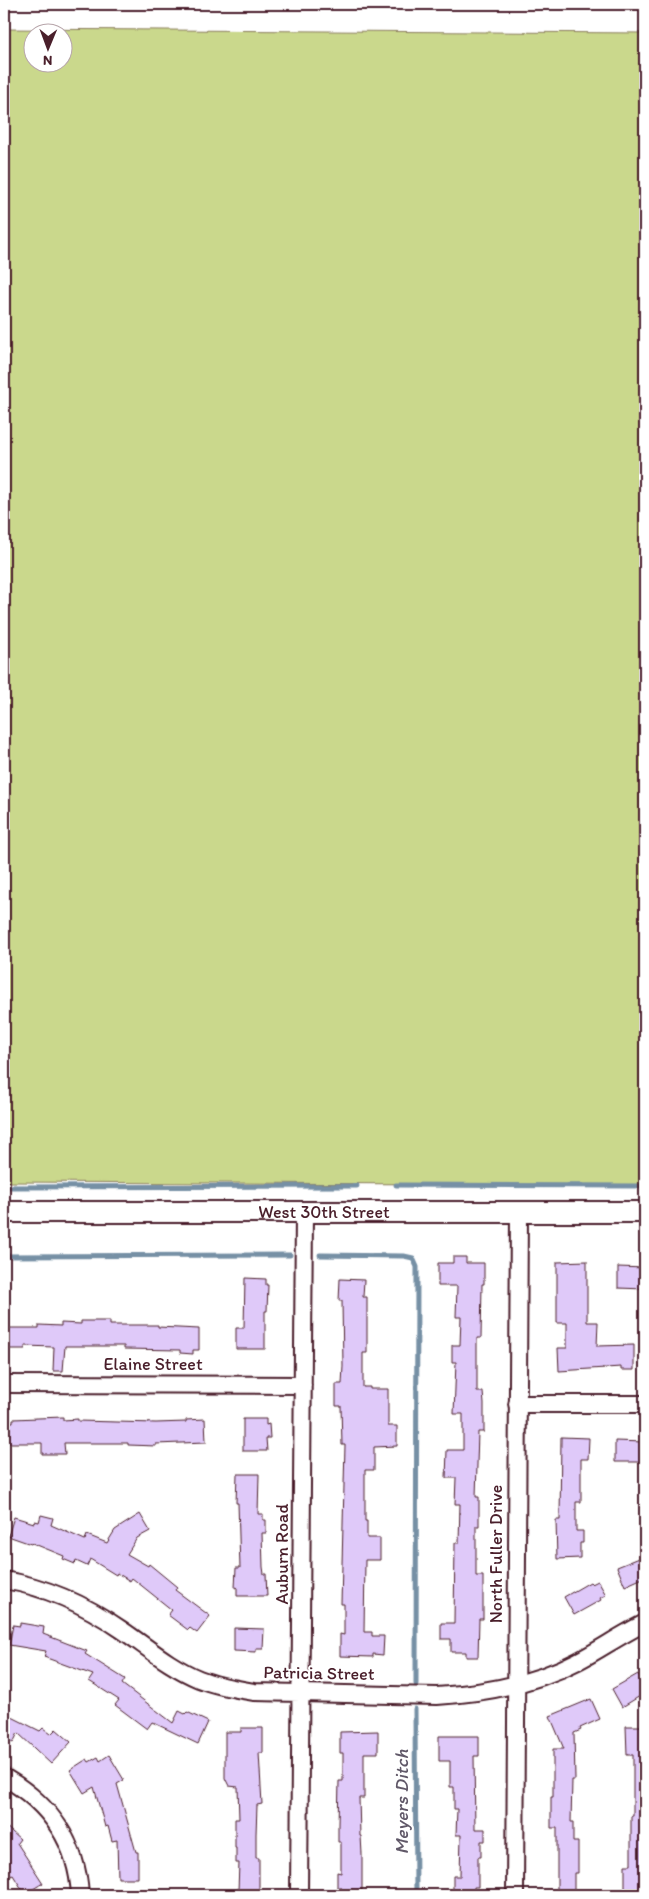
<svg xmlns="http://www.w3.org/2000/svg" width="649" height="1899" viewBox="0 0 649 1899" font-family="Itim,sans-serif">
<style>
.green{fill:#cad88c;stroke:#8a7c5c;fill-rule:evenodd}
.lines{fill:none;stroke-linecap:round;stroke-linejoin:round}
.stream{stroke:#7690a5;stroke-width:5}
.building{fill:#dfc9f9;stroke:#4a1f2b}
.minor-casing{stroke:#4a1f2b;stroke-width:20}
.tertiary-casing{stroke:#4a1f2b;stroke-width:24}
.minor{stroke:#fff;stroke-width:16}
.tertiary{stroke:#fff;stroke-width:20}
.labels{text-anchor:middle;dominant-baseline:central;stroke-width:4;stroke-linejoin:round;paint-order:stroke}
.street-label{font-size:18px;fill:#4a1f2b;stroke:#fff}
.water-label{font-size:19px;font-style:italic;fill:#605868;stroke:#fff}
</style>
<rect width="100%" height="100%" fill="#fff"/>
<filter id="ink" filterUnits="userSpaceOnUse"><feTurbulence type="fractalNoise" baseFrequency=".02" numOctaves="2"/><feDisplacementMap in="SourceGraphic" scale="10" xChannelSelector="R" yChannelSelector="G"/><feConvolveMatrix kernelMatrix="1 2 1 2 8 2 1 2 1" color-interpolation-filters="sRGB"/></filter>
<g filter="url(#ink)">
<path class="green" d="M4,29L645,33V1185L4,1182ZM32,32H62V62H32Z"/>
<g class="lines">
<path class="stream" d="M396,1185L645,1186
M4,1187L357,1186
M320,1255L404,1256L413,1258L417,1267L416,1684
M4,1256L290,1255
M415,1709L416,1895"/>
</g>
<path class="building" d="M453,1257H466V1263H484V1284H482L481,1338H477V1392H483L484,1404V1432H478L476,1497H479V1526H476V1576H483V1619H479L478,1657H466V1652H451V1639H441V1623H454L455,1543H459L460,1504H455L456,1478H446L447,1450H463V1414H454L456,1362H452V1345H460L461,1317H456L457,1286H438V1263H453Z
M587,1261V1322H598L597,1346L634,1345V1370H621V1367L559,1371L558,1348H567V1323H557V1262Z
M618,1267L645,1268V1289L618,1288Z
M245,1278L266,1279V1285H268L267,1311H265V1349H236V1328H244Z
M340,1279L364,1280L363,1297H367V1353H363V1387H370V1389H388V1426H397V1446L374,1447V1470H365V1521H367V1538H380V1560H365L364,1632H372V1636H384L383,1655L373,1654V1657L340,1656V1634L344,1635V1604H341L345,1445H342L341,1406H336V1384H342L343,1366L342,1301H339Z
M81,1321H110V1325H158V1327L199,1329V1350H193V1354L180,1353V1350L124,1349V1346H65L63,1371H53L54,1347L25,1346V1349H4V1328H39V1325L61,1326V1323L81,1324Z
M63,1417V1420L78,1419V1421L156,1423L186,1422V1420L205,1419L206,1442L156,1444V1446L128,1445V1443H64L65,1454H42V1443H5V1422H13V1419Z
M243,1419H266V1425L269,1424L270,1438H266L267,1451H243Z
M561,1437L589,1438L588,1459H581V1502H576V1531H583V1543H580V1558L557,1559L556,1520H560Z
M615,1441L644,1442V1462H615Z
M237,1474H259L258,1514H263V1520H266V1533H262L263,1567L264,1574H266L267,1596H237V1587L235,1588L236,1568H240L238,1503H236Z
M140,1514L150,1531L137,1538L127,1554L148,1566L149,1564L177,1587L175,1590L210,1616L197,1633L190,1628L188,1630L168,1615L172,1610L132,1578L130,1581L117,1573L116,1575L90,1559L87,1566L76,1561L75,1564L63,1559L64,1556L32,1543L31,1544L8,1536L14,1517L34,1523L35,1521L39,1522L41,1515L53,1518L51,1525L85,1540L87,1535L107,1543L115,1530Z
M642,1557L645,1564V1577L625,1586L617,1567Z
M598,1581L606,1595L600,1598L601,1600L574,1615L564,1597L590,1582L592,1584Z
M20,1623L44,1627L43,1634L87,1651L85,1654L125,1679L122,1684L173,1723L179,1711L185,1714L187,1712L208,1722L198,1744L152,1722L147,1729L115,1705L119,1700L89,1681L93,1675L44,1657L46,1651L9,1645L13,1625L20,1626Z
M234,1628L264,1629L263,1649H256V1652L234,1651Z
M638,1674L645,1686V1693L622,1707L612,1689Z
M591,1699L600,1719L580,1728L581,1730L574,1733L575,1780H572L571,1822H573V1842H578V1873H574V1895H557V1828H551V1797H553V1749H564L550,1716Z
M4,1713L40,1731L43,1728L51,1734L56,1729L71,1742L51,1764L18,1733L13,1743L4,1738Z
M626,1726H645V1893L625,1892V1865H631V1816H633V1755H627Z
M241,1728H263V1753H259L262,1804L257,1805L256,1834V1858H259V1891H238L239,1863H236V1848H235V1819H239L238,1787L229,1786L225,1778V1732H241Z
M378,1731V1753H364V1798H359L360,1836H361L362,1854V1890H341V1887H337V1872L341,1873V1842H338V1825L339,1781H343V1753H340V1732Z
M439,1736H479V1756H474L475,1829H485V1841H481V1857H478V1887H474V1895H453V1876H460L461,1835H456L457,1809H454V1787H450V1761H439Z
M109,1755L124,1780L117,1784L136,1852H138V1878H118L117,1840L112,1841L108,1826L105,1827L94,1787L84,1793L70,1770L87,1759L89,1762L98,1757L100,1761Z
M4,1825L20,1839L17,1843L43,1883L25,1894L13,1875L11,1876L4,1865Z"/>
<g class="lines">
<defs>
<path id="minor" d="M4,1384L303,1385
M517,1404H645
M4,1580C47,1587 86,1605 122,1630C147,1647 170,1667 199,1679C217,1686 236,1689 254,1692L437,1696C486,1693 534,1684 578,1661C601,1649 622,1634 645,1623
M4,1777C49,1803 77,1842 80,1895
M299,1895L304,1212
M515,1895L519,1212"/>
<g id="tertiary">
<path id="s1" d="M4,1212H645"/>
</g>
</defs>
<use href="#minor" class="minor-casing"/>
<use href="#tertiary" class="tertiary-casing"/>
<use href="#minor" class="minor"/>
<use href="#tertiary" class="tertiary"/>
</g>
</g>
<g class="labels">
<g class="street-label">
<text stroke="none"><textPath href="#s1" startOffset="320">West 30th Street</textPath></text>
<text x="153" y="1364">Elaine Street</text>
<text transform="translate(282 1554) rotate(-90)">Auburn Road</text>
<text transform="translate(496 1554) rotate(-90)">North Fuller Drive</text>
<text transform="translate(319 1673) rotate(1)">Patricia Street</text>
</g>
<g class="water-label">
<text transform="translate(401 1802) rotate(-90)">Meyers Ditch</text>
</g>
</g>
<rect width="649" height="1899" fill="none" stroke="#fff" stroke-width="20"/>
<rect x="10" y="10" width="629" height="1879" fill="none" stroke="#4a1f2b" stroke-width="2" filter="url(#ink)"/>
<g transform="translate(48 48) rotate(181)"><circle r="24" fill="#ffffff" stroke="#b7a5aa"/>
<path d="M0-4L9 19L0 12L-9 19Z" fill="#4a1f2b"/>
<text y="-8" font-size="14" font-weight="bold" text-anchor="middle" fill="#4a1f2b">N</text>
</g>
</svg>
